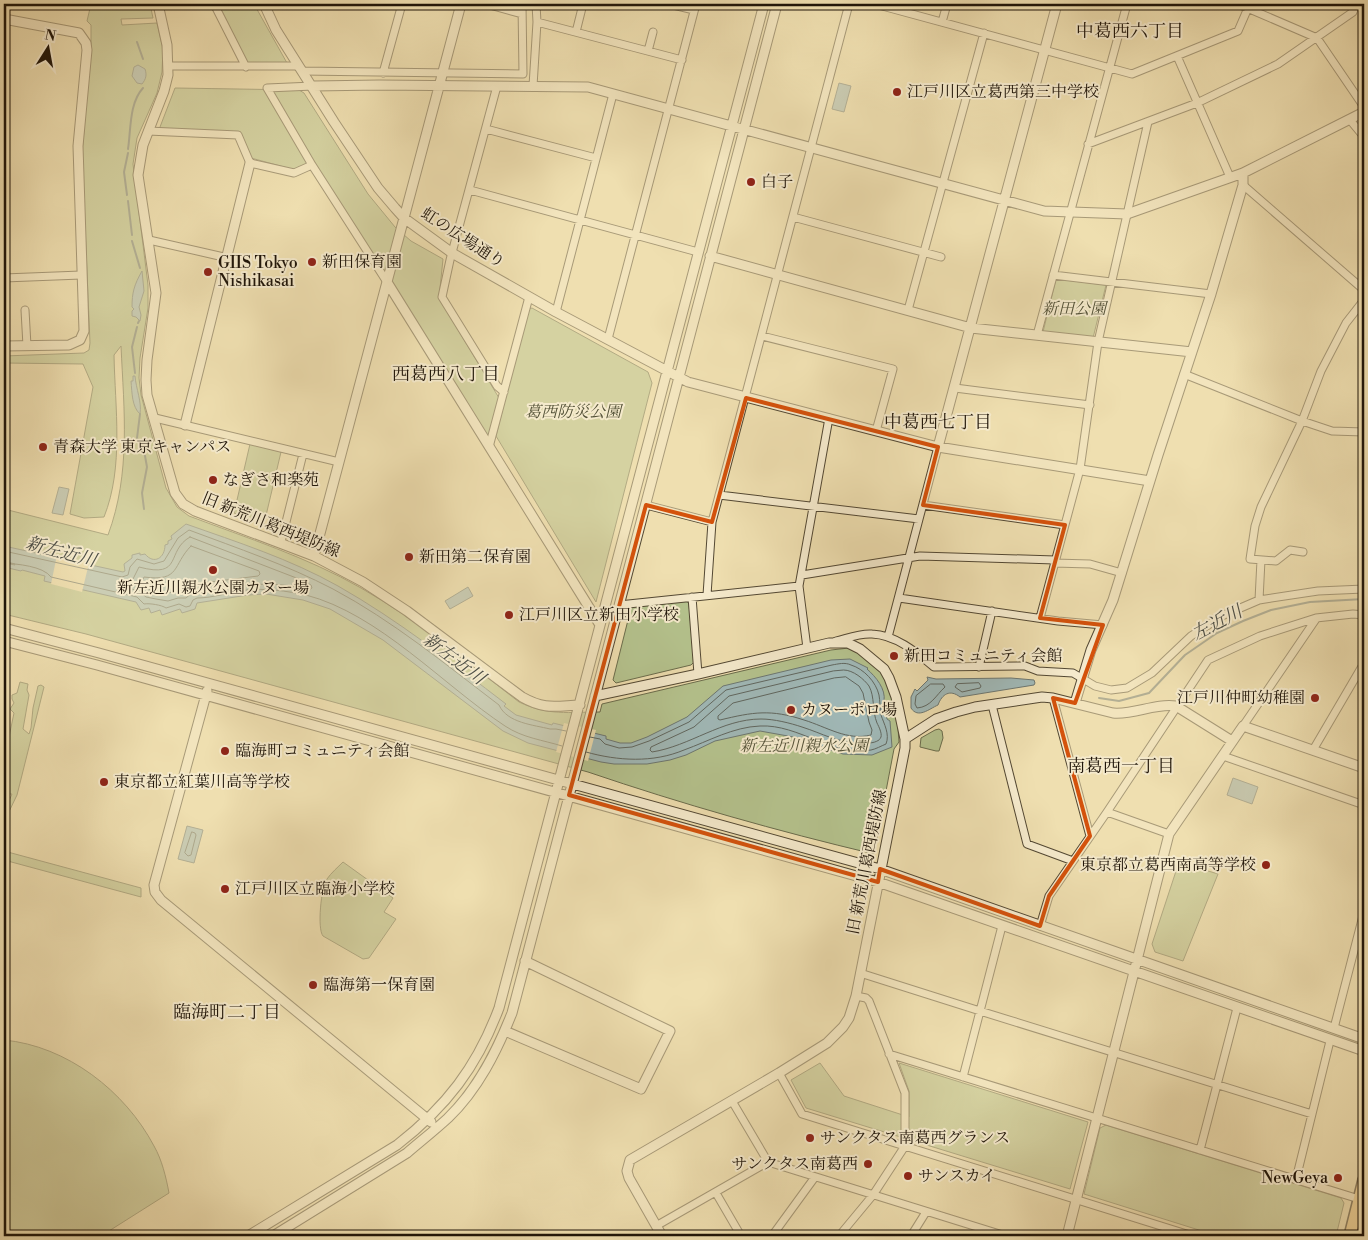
<svg xmlns="http://www.w3.org/2000/svg" width="1368" height="1240" viewBox="0 0 1368 1240" font-family="'Libre Bodoni','Noto Serif JP',serif">
<style>
.green{fill:#b5c38e;stroke:#6a6c4c}
.water{fill:#a0b9b8;stroke:#6c7772}
.pier{fill:#efdfb0}
.lines{fill:none;stroke-linecap:round;stroke-linejoin:round}
.shore{stroke:#606760;stroke-width:1}
.stream{stroke:#6c7772;stroke-width:2}
.minor-casing{stroke:#534833;stroke-width:9}
.tertiary-casing{stroke:#534833;stroke-width:11}
.secondary-casing{stroke:#1f1509;stroke-width:12}
.primary-casing{stroke:#1f1509;stroke-width:14}
.minor{stroke:#f5eacc;stroke-width:7}
.tertiary{stroke:#f5eacc;stroke-width:9}
.secondary{stroke:#f5eacc;stroke-width:10}
.primary{stroke:#e8c078;stroke-width:11}
.marked{fill:none;stroke:#d4520c;stroke-width:4;stroke-linejoin:round}
.poi-dot{fill:#8f2418;stroke:#f5eacc;stroke-width:2}
.labels{text-anchor:middle;dominant-baseline:central;stroke-width:4;stroke-linejoin:round;paint-order:stroke}
.poi-label{font-size:16px;fill:#1f1509;stroke:#f5eacc;text-anchor:start}
.street-label{font-size:16px;fill:#1f1509;stroke:#f5eacc}
.park-label{font-size:16px;font-style:italic;fill:#545238;stroke:#f5eacc}
.neighbourhood-label{font-size:18px;fill:#1f1509;stroke:#f5eacc}
.water-label{font-size:18px;font-style:italic;fill:#4c4e46;stroke:#f5eacc}
</style>
<rect width="100%" height="100%" fill="#efdfb0"/>
<filter id="stains"><feTurbulence type="fractalNoise" baseFrequency=".004" numOctaves="4"/><feColorMatrix values="0 0 0 0 .2 0 0 0 0 .09 0 0 0 0 .02 0 0 0 .5 -.17"/></filter>
<radialGradient id="worn" r=".72"><stop offset=".6" stop-color="#630" stop-opacity="0"/><stop offset="1" stop-color="#630" stop-opacity=".3"/></radialGradient>
<path class="green" d="M91,4H150L153,18L121,19L122,25L157,23L163,49L162,72L157,93L137,138L133,164L148,285V308L140,358L139,378L141,395L166,488L177,507L189,516C247,538 307,557 361,588C417,620 467,662 519,702C548,716 569,712 600,712L602,704L831,650L849,648L858,652L881,671L887,680L897,714L899,742L894,749L874,854C777,831 682,804 588,772L86,634L4,614V509L108,535C131,473 124,411 121,346L114,355C115,408 124,467 104,517L84,518L70,514L93,387L83,364L4,363V356L84,353L89,350L90,343L82,154L91,44V25L87,21Z
M216,4H254L287,63L246,67Z
M175,88L299,90L304,93L368,194L395,227L411,241L443,259L439,298L499,398L490,435H487L311,161L295,170L251,158L239,132L162,129L160,127Z
M1056,279L1106,285L1093,338L1043,332Z
M532,308L648,372L652,383L596,602L496,436L528,309Z
M250,444L281,452L264,524L234,513Z
M687,601L689,604L694,662L691,665L616,683L613,680L628,620L625,619L627,610L631,607Z
M20,682L28,684L27,690L29,695L23,729L29,734L31,728L33,708L38,686L41,685L44,687L17,795L4,822V812L12,794H9L5,789L4,792V761L14,713L10,709L14,703L12,699V695L17,693Z
M939,729L942,731L943,738L939,751H936L920,747L921,738L935,730Z
M4,851L141,888V897L4,860Z
M343,862L393,898L384,912L396,919L369,958L363,959L323,936C317,929 321,887 327,879C331,873 338,867 343,862Z
M1179,862L1218,874L1183,961L1155,952L1152,944Z
M4,1040C67,1046 125,1091 154,1146C162,1160 166,1177 169,1193L101,1236H4Z
M820,1063L844,1096L909,1117V1091L899,1063L1088,1122L1070,1189L806,1108L791,1080Z
M1106,1125L1341,1198L1344,1203L1336,1236H1218L1084,1194L1100,1128Z"/>
<path class="water" d="M138,65L145,69C147,75 146,79 142,84L137,83L132,76L134,67Z
M839,83L851,86L844,112L832,109Z
M142,271L144,291L139,307L141,315L140,321L136,317L132,316V311L134,309L132,307C132,293 134,285 142,271Z
M133,376H135C136,389 142,402 140,414C132,407 132,393 131,381H133Z
M59,487L69,489L63,515L52,513Z
M186,524C237,542 290,559 338,586C398,620 451,662 506,704L504,706L516,715L552,725L553,723L606,736V739L620,743H631L647,737L687,717L723,686L831,660L850,659L868,668L867,669C876,677 886,689 884,701L887,719L890,721L892,747L872,755L843,754L830,750L799,738L760,731L715,741L686,755L670,760L647,764H614L601,762L528,743L503,731L383,640L330,609L303,600L266,594L248,595L197,603L195,609L182,613L180,609L162,615L160,610L151,613L149,608L141,610L136,602L44,581L45,576L22,570L21,571L4,567V563L15,565V564L4,561V546L123,572L125,571L124,564L132,558V555L140,553V555L145,554C154,565 165,558 165,545L168,544V541L172,539L171,536Z
M468,587L473,596L450,609L445,601Z
M927,677L936,679L1011,678L1034,680L1035,683L1034,685L960,697C950,689 942,694 938,705C929,709 918,719 911,708V697L915,689L917,691L928,680Z
M1233,778L1258,787L1252,804L1227,795Z
M187,826L203,830L194,863L178,859Z"/>
<path class="pier" d="M57,555L89,563L82,592L51,584Z
M564,723L596,730L588,761L556,752Z"/>
<g class="lines">
<path class="shore" d="M190,537L299,579L311,585L312,588L309,590C277,581 248,584 215,589C204,591 194,590 186,598H178L168,601L156,599L146,597L139,591L124,587V584L133,579L139,567C184,579 165,551 190,537Z
M191,546L259,571L260,574L258,576L194,584L183,590L168,593L150,590L141,583L144,577C181,582 172,565 191,546Z
M4,551L122,577L128,575L130,567L137,559L154,564L164,561L178,538L189,530C237,548 287,565 333,589C393,621 445,664 499,705C507,723 534,725 550,729H556L566,731
M4,563C17,564 43,566 51,577L137,597L144,604C149,603 162,605 166,608L179,604L186,607L190,606L193,600L197,598C213,598 230,592 246,590C265,588 287,591 306,595C379,614 443,685 505,726C523,738 543,740 562,746
M844,670C853,670 864,679 869,686C875,697 872,711 877,723C879,727 882,733 881,737C880,739 879,740 879,740C873,744 866,743 860,743C835,742 824,734 802,727C790,723 774,719 761,719C722,719 690,746 652,752L650,750L651,747L694,727L729,696L833,671Z
M846,677L859,686L863,693L869,722L872,730L871,735C847,741 827,727 804,720C771,709 753,712 720,720L718,719V716L733,703L834,678Z
M979,683L981,686L980,688L962,692L955,687L957,684Z
M931,684H943L945,687C936,695 931,707 917,708L915,704L916,696Z
M586,752C618,761 653,763 684,750C709,741 733,727 760,726C799,724 832,757 871,750C876,749 881,746 886,744C890,734 884,724 881,715C880,708 880,701 879,695C876,682 864,669 851,665C845,662 838,664 832,665L726,690L689,722L649,741L632,747L619,748L605,744L600,739L590,737
M192,832L195,833L196,835L191,855L188,856L185,853Z"/>
<path class="stream" d="M137,42L143,59
M128,149C131,130 129,103 143,88
M127,195L124,172L128,153
M128,201L132,235
M132,241L140,268
M138,323L139,321
M135,373L132,347L137,327
M140,414L137,438L145,456L147,467L142,493L144,509
M1099,698L1119,701L1149,693L1185,655L1217,633L1243,621L1271,610L1310,602L1364,599"/>
<defs>
<path id="minor" d="M214,4L246,67
M486,4L522,14
M669,4L694,10
M875,4L1132,74L1238,31L1248,8
M1238,4L1317,38L1364,107
M537,22L682,60
M942,22L947,4
M576,32L583,4
M648,51L653,32
M1177,56L1230,177
M168,66H299
M302,71L523,74L522,4
M383,73L402,4
M313,86L267,88L312,165L387,282
M497,86L450,260L442,297L497,386L504,392
M533,86L537,22L536,4
M1350,120L1364,137
M486,129L596,158
M148,131L238,135L250,163L294,173L312,165
M1088,144L1197,103L1278,64L1353,12L1356,4
M1243,185L1364,290
M470,190L698,252
M793,217L941,257
M149,240L228,258
M1053,275L1211,294
M4,278L81,275
M4,286L6,278
M25,310L27,346
M908,310L984,33
M556,312L613,94
M1037,335L1127,4
M762,336L893,369L876,431
M608,339L696,4
M1184,374L1302,421L1332,431L1364,432
M955,388L1090,405
M155,418L339,462
M489,447L529,297
M719,495L919,519
M646,505L712,522
M923,505L1065,525
M281,542L303,454
M1303,552L1290,550L1276,561L1250,559L1255,526L1261,507L1302,421L1321,371L1346,323L1364,300
M1054,563L1090,564L1122,573
M802,575L920,556L1055,560
M707,595L712,522L849,4
M692,597L698,674
M899,598L1058,621L1103,625
M1259,600L1261,560
M619,605L799,586
M1040,618L1080,469L1098,342L1148,122
M888,637L938,447
M836,641C848,638 860,633 872,634C896,635 916,652 934,667L1025,666L1038,671L1073,673L1095,686L1111,690L1127,688L1152,673L1191,636L1224,615L1259,600L1318,591L1364,589
M807,648L799,586L829,418
M979,667L992,611
M1053,698L1090,836
M992,705L1027,844L1073,861
M1243,726L1316,619
M1313,750L1364,663
M1223,756L1364,805
M1107,812L1169,834
M1040,926L1049,896L1107,812L1208,660L1260,636L1316,618L1353,614L1364,615
M860,973L980,1011L1312,1114
M1334,1028L1364,912
M889,1054L1359,1199
M779,1073L802,1114L1193,1236
M963,1077L1002,926
M732,1101L768,1162L1006,1236
M1200,1150L1237,1008
M1296,1179L1330,1041
M716,1193L741,1236
M656,1226L768,1162
M772,1236L815,1177
M839,1236L873,1195L905,1146V1093L869,1001L866,998L856,996
M911,1236L926,1212"/>
<path id="tertiary" d="M158,4L167,45L168,75L164,91L143,145L138,175L156,293L147,360L146,380L147,395L175,493L183,504L195,511L314,556L363,582L407,611L522,697C545,710 555,706 580,705
M264,4L276,30L334,122L378,188L395,208L404,218L452,253L556,312L688,382L938,447L1150,481
M4,19L79,33L86,43L87,50L78,146L84,331L80,340L69,345L4,346
M313,86L379,85L588,87L1044,211L1127,214L1243,173L1364,112
M710,256L971,328L1192,352
M387,282L600,625
M185,425L250,163
M938,447L1057,4
M314,556L461,4
M4,628L99,653L880,869L1364,1039
M4,641L97,665L878,882L1364,1051
M207,691L154,885L155,892L161,900L431,1122
M595,696L698,674L829,643H848L860,649L884,669L889,678L896,697L905,739V748L856,996L849,1018L843,1027L827,1043L779,1073L630,1160L627,1171L629,1178L662,1236
M1075,703L1091,650L1113,600L1158,455L1211,294L1243,185V173
M905,739L936,719L956,712L975,707L1042,697L1053,698L1113,713C1134,715 1155,703 1176,706L1232,741
M505,1031L641,1089L670,1031L525,961
M248,1236L397,1145C446,1107 477,1067 499,1008L764,4
M273,1236L407,1153C421,1141 435,1130 448,1118C478,1089 497,1051 512,1013L777,4
M1067,1236L1169,834L1243,726L1364,768"/>
<path id="secondary" d="M1362,4L1364,5"/>
<path id="primary" d="M1350,1236L1364,1180"/>
</defs>
<use href="#minor" class="minor-casing"/>
<use href="#tertiary" class="tertiary-casing"/>
<use href="#secondary" class="secondary-casing"/>
<use href="#primary" class="primary-casing"/>
<use href="#minor" class="minor"/>
<use href="#tertiary" class="tertiary"/>
<use href="#secondary" class="secondary"/>
<use href="#primary" class="primary"/>
</g>
<path d="M0 0H1368V1240H0ZM746,398L938,447L923,505L1065,525L1040,618L1103,625L1075,703L1053,698L1090,836L1049,896L1040,926L880,869L878,882L569,795L646,505L712,522Z" fill="#efdfb0" fill-opacity=".55" fill-rule="evenodd"/>
<path class="marked" d="M746,398L938,447L923,505L1065,525L1040,618L1103,625L1075,703L1053,698L1090,836L1049,896L1040,926L880,869L878,882L569,795L646,505L712,522Z"/>
<g class="poi-dot">
<circle cx="897" cy="92" r="5"/>
<circle cx="751" cy="182" r="5"/>
<circle cx="312" cy="262" r="5"/>
<circle cx="208" cy="272" r="5"/>
<circle cx="43" cy="447" r="5"/>
<circle cx="213" cy="480" r="5"/>
<circle cx="409" cy="557" r="5"/>
<circle cx="213" cy="570" r="5"/>
<circle cx="509" cy="615" r="5"/>
<circle cx="894" cy="656" r="5"/>
<circle cx="1315" cy="698" r="5"/>
<circle cx="791" cy="710" r="5"/>
<circle cx="225" cy="751" r="5"/>
<circle cx="104" cy="782" r="5"/>
<circle cx="1266" cy="865" r="5"/>
<circle cx="225" cy="889" r="5"/>
<circle cx="313" cy="985" r="5"/>
<circle cx="810" cy="1138" r="5"/>
<circle cx="868" cy="1164" r="5"/>
<circle cx="908" cy="1176" r="5"/>
<circle cx="1338" cy="1178" r="5"/>
</g>
<g class="labels">
<g class="poi-label">
<text x="907" y="92">江戸川区立葛西第三中学校</text>
<text x="761" y="182">白子</text>
<text x="322" y="262">新田保育園</text>
<text x="218" y="263">GIIS Tokyo<tspan x="218" dy="18">Nishikasai</tspan></text>
<text x="53" y="447">青森大学 東京キャンパス</text>
<text x="223" y="480">なぎさ和楽苑</text>
<text x="419" y="557">新田第二保育園</text>
<text x="213" y="588" text-anchor="middle">新左近川親水公園カヌー場</text>
<text x="519" y="615">江戸川区立新田小学校</text>
<text x="904" y="656">新田コミュニティ会館</text>
<text x="1305" y="698" text-anchor="end">江戸川仲町幼稚園</text>
<text x="801" y="710">カヌーポロ場</text>
<text x="235" y="751">臨海町コミュニティ会館</text>
<text x="114" y="782">東京都立紅葉川高等学校</text>
<text x="1256" y="865" text-anchor="end">東京都立葛西南高等学校</text>
<text x="235" y="889">江戸川区立臨海小学校</text>
<text x="323" y="985">臨海第一保育園</text>
<text x="820" y="1138">サンクタス南葛西グランス</text>
<text x="858" y="1164" text-anchor="end">サンクタス南葛西</text>
<text x="918" y="1176">サンスカイ</text>
<text x="1328" y="1178" text-anchor="end">NewGeya</text>
</g>
<g class="street-label">
<text transform="translate(463 238) rotate(33)">虹の広場通り</text>
<text transform="translate(271 525) rotate(22)">旧 新荒川葛西堤防線</text>
<text transform="translate(867 862) rotate(-79)">旧 新荒川葛西堤防線</text>
</g>
<g class="park-label">
<text x="1074" y="309">新田公園</text>
<text x="573" y="412">葛西防災公園</text>
<text x="804" y="746">新左近川親水公園</text>
</g>
<g class="neighbourhood-label">
<text x="1130" y="31">中葛西六丁目</text>
<text x="446" y="374">西葛西八丁目</text>
<text x="938" y="422">中葛西七丁目</text>
<text x="1121" y="766">南葛西一丁目</text>
<text x="227" y="1012">臨海町二丁目</text>
</g>
<g class="water-label">
<text transform="translate(61 552) rotate(15)">新左近川</text>
<text transform="translate(1217 623) rotate(-28)">左近川</text>
<text transform="translate(454 659) rotate(37)">新左近川</text>
</g>
</g>
<rect width="1368" height="1240" fill="none" stroke="#efdfb0" stroke-width="20"/>
<rect x="5" y="5" width="1358" height="1230" fill="none" stroke="#1f1509" stroke-width="2.5"/>
<rect x="10" y="10" width="1348" height="1220" fill="none" stroke="#1f1509"/>
<g transform="translate(48 48) rotate(11)" stroke="#f5eacc" stroke-width="4" paint-order="stroke">
<path d="M0-4L9 19L0 12L-9 19Z" fill="#1f1509"/>
<text y="-8" font-size="14" font-weight="bold" text-anchor="middle" fill="#1f1509">N</text>
</g>
<rect width="100%" height="100%" filter="url(#stains)"/>
<rect width="100%" height="100%" fill="url(#worn)"/>
</svg>
